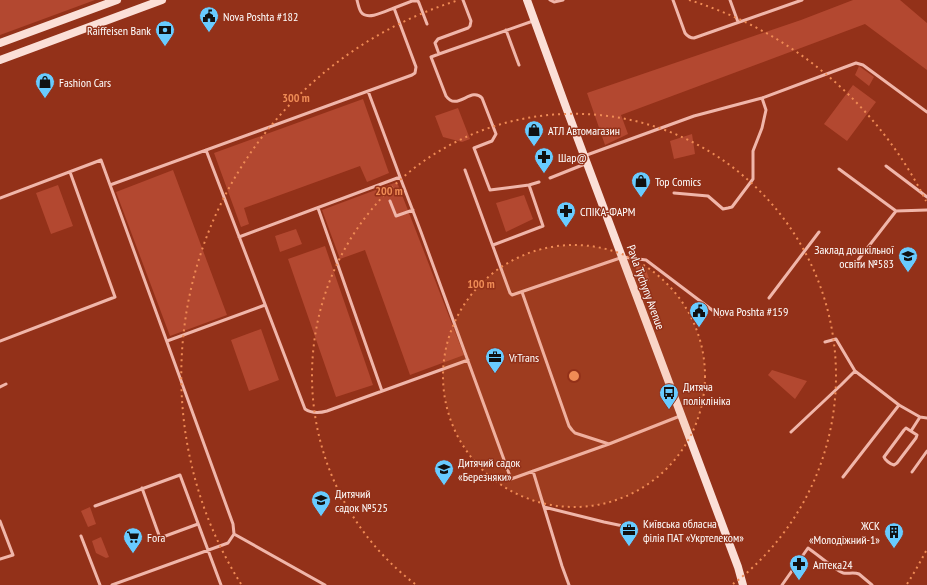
<svg xmlns="http://www.w3.org/2000/svg" width="927" height="585" viewBox="0 0 927 585" font-family="'PT Sans Narrow',sans-serif">
<style>
.green{fill:#b34830}
.lines{fill:none;stroke-linecap:round;stroke-linejoin:round}
.lane{stroke:#f0b6aa;stroke-width:3}
.secondary{stroke:#fbdfd7;stroke-width:8}
.ring{fill:none;stroke:#ef8b55;stroke-width:2;stroke-dasharray:2 4}
.labels{text-anchor:middle;dominant-baseline:central;stroke-width:3;stroke-linejoin:round;paint-order:stroke}
.poi-label{font-size:12px;fill:#fff;stroke:#933119;text-anchor:start}
.street-label{font-size:12px;fill:#fff;stroke:#933119}
.centre{fill:#ef8b55;stroke:#933119;stroke-width:2}
.ring-label{font-size:12px;text-anchor:middle;font-weight:bold;fill:#ef8b55;stroke:#933119;stroke-width:3;stroke-linejoin:round;paint-order:stroke}
</style>
<rect width="100%" height="100%" fill="#933119"/>
<path class="green" d="M0,0H95L0,35Z
M853,0H900L927,23V70L865,24L621,115L628,134L605,145L587,93L801,20Z
M859,66L874,77L869,86L855,75Z
M853,85L876,102L847,141L824,124Z
M363,99L389,173L367,182L360,166L244,208L249,224L241,227L214,153Z
M458,108L470,139L462,142L443,137L435,116Z
M692,134L695,154L674,159L670,141Z
M173,170L227,315L170,336L116,192Z
M397,182L464,355L410,375L365,250L340,259L322,210Z
M58,185L73,226L51,234L36,193Z
M524,195L533,219L506,232L496,203Z
M296,229L302,244L280,252L275,236Z
M325,246L373,385L336,397L288,259Z
M633,261L646,270L650,281L642,284Z
M261,329L279,380L249,391L231,340Z
M772,370L807,381L795,399L768,375Z
M90,507L96,524L88,527L81,511Z
M101,537L109,557L106,558L96,553L92,541Z"/>
<g class="lines">
<path class="lane" d="M463,0L471,21L470,26L468,28L438,39L435,43L439,54L431,57L446,96C457,112 471,86 482,98L496,134L492,141L474,148L490,190L529,185L539,182
M550,0L554,2L563,0
M673,0L685,33C688,37 690,38 694,38L802,0
M730,0L738,22
M394,8L412,1H418L419,3L427,24
M506,30L519,65
M439,54L533,21
M368,91L400,177L421,232L511,479L609,444L680,416
M206,150L305,409C311,413 320,413 327,411L468,360
M584,156L694,116L762,98L856,63L863,65L927,112
M886,166L927,197
M839,169L896,211
M465,170L510,293L512,295L623,257L646,260L720,316
M550,178L585,164
M110,185L412,75L415,73L416,67L394,8C386,11 367,21 361,12C359,9 358,4 357,0
M674,193L708,196L723,209L728,208L732,207L753,179V151L762,128L766,110L762,98
M0,198L101,160L233,524L234,534L228,543L112,585
M390,201L396,216L413,210
M318,208L382,391
M239,237L400,177
M493,245L543,226L529,185
M858,260L896,211L927,210
M522,292L569,426L572,430L575,433L609,444
M769,298L819,232
M0,341L115,297L70,172
M167,341L265,305
M825,342L836,339L855,371L899,405L920,417L927,418
M0,387L6,384
M906,428L917,435L916,438L897,463L894,465C890,464 885,460 884,457L904,430Z
M911,431L920,417
M791,432L841,385L855,371
M533,471L544,507L604,522L628,527
M912,472L927,451
M843,477L899,405
M142,488L160,538L198,524
M95,506L180,475L221,585
M544,507L562,566L569,585
M0,521L13,555L0,559
M234,534L325,585
M81,536L100,585
M782,585L808,548C817,554 834,569 843,573C848,574 854,572 859,574L872,585"/>
<path class="secondary" d="M527,0L567,110L738,567L743,585
M0,43L117,0
M0,60L162,0"/>
</g>
<circle cx="574" cy="376" r="131" fill="#ef8b55" fill-opacity=".12"/>
<g class="ring">
<circle cx="574" cy="376" r="131"/>
<path d="M415 584A262 262 0 1 1 733 584"/>
<path d="M926 551A393 393 0 0 1 907 584M241 584A393 393 0 0 1 459 0M689 0A393 393 0 0 1 926 201"/>
</g>
<defs>
<symbol id="civic-pin" viewBox="-11 -11 22 30"><path d="M0 17L-7.5 6A9.5 9.5 0 1 1 7.5 6Z" fill="#68cbff" stroke="#933119"/><path d="M-.6-6.5H3V-4.5H.6V-3L4-1V1h2V6H-6V1h2V-1L-.6-3ZM-1.2 2.5V6h2.4V2.5Z" fill="#111"/></symbol>
<symbol id="bank-pin" viewBox="-11 -11 22 30"><path d="M0 17L-7.5 6A9.5 9.5 0 1 1 7.5 6Z" fill="#68cbff" stroke="#933119"/><path d="M-6-4H6V4H-6ZM0-2.3a2.3 2.3 0 1 0 0 4.6a2.3 2.3 0 1 0 0-4.6Z" fill="#111"/></symbol>
<symbol id="shop-pin" viewBox="-11 -11 22 30"><path d="M0 17L-7.5 6A9.5 9.5 0 1 1 7.5 6Z" fill="#68cbff" stroke="#933119"/><path d="M-5-2.5h2.3a2.7 3.5 0 0 1 5.4 0H5L5.5 6h-11ZM-1.5-2.5h3a1.5 2.3 0 0 0-3 0Z" fill="#111"/></symbol>
<symbol id="pharmacy-pin" viewBox="-11 -11 22 30"><path d="M0 17L-7.5 6A9.5 9.5 0 1 1 7.5 6Z" fill="#68cbff" stroke="#933119"/><path d="M-2-6h4v4h4v4h-4v4h-4v-4h-4v-4h4Z" fill="#111"/></symbol>
<symbol id="school-pin" viewBox="-11 -11 22 30"><path d="M0 17L-7.5 6A9.5 9.5 0 1 1 7.5 6Z" fill="#68cbff" stroke="#933119"/><path d="M0-5L7-2L0 1L-7-2ZM-4 1L0 2.5L4 1V4Q0 6-4 4Z" fill="#111"/></symbol>
<symbol id="office-pin" viewBox="-11 -11 22 30"><path d="M0 17L-7.5 6A9.5 9.5 0 1 1 7.5 6Z" fill="#68cbff" stroke="#933119"/><path d="M-6-3h4V-5.5h4V-3h4V5H-6ZM-1-4.5V-3h2v-1.5ZM-6 0V1H6V0Z" fill="#111"/></symbol>
<symbol id="bus-pin" viewBox="-11 -11 22 30"><path d="M0 17L-7.5 6A9.5 9.5 0 1 1 7.5 6Z" fill="#68cbff" stroke="#933119"/><path d="M-5-6H5V4H4V6H2V4H-2V6H-4V4H-5ZM-3.5-4V0h7V-4ZM-3.5 1.2v1.5H-2V1.2ZM2 1.2v1.5H3.5V1.2Z" fill="#111"/></symbol>
<symbol id="building-pin" viewBox="-11 -11 22 30"><path d="M0 17L-7.5 6A9.5 9.5 0 1 1 7.5 6Z" fill="#68cbff" stroke="#933119"/><path d="M-4-6H4V6H1V3H-1V6H-4ZM-2.5-4.3h1.7v1.8h-1.7ZM.8-4.3h1.7v1.8H.8ZM-2.5-1h1.7V.8h-1.7ZM.8-1h1.7V.8H.8Z" fill="#111"/></symbol>
<symbol id="supermarket-pin" viewBox="-11 -11 22 30"><path d="M0 17L-7.5 6A9.5 9.5 0 1 1 7.5 6Z" fill="#68cbff" stroke="#933119"/><path d="M-6-5.5h2.5l.6 2H6L4.5 2H-2.5L-4.4-4H-6ZM-1.5 3.2a1.3 1.3 0 1 0 .1 0ZM3 3.2a1.3 1.3 0 1 0 .1 0Z" fill="#111"/></symbol>
</defs>
<g fill-rule="evenodd">
<use href="#civic-pin" x="198" y="5" width="22" height="30"/>
<use href="#bank-pin" x="154" y="19" width="22" height="30"/>
<use href="#shop-pin" x="34" y="71" width="22" height="30"/>
<use href="#shop-pin" x="523" y="119" width="22" height="30"/>
<use href="#pharmacy-pin" x="533" y="146" width="22" height="30"/>
<use href="#shop-pin" x="630" y="170" width="22" height="30"/>
<use href="#pharmacy-pin" x="555" y="200" width="22" height="30"/>
<use href="#school-pin" x="897" y="245" width="22" height="30"/>
<use href="#civic-pin" x="688" y="300" width="22" height="30"/>
<use href="#office-pin" x="484" y="346" width="22" height="30"/>
<use href="#bus-pin" x="658" y="382" width="22" height="30"/>
<use href="#school-pin" x="433" y="458" width="22" height="30"/>
<use href="#school-pin" x="310" y="489" width="22" height="30"/>
<use href="#office-pin" x="618" y="519" width="22" height="30"/>
<use href="#building-pin" x="883" y="521" width="22" height="30"/>
<use href="#supermarket-pin" x="122" y="526" width="22" height="30"/>
<use href="#pharmacy-pin" x="788" y="553" width="22" height="30"/>
</g>
<g class="labels">
<g class="poi-label">
<text x="223" y="16">Nova Poshta #182</text>
<text x="151" y="30" text-anchor="end">Raiffeisen Bank</text>
<text x="59" y="82">Fashion Cars</text>
<text x="548" y="130">АТЛ Автомагазин</text>
<text x="558" y="157">Шар@</text>
<text x="655" y="181">Top Comics</text>
<text x="580" y="211">СПІКА-ФАРМ</text>
<text x="894" y="249" text-anchor="end">Заклад дошкільної<tspan x="894" dy="14">освіти №583</tspan></text>
<text x="713" y="311">Nova Poshta #159</text>
<text x="509" y="357">VrTrans</text>
<text x="683" y="386">Дитяча<tspan x="683" dy="14">поліклініка</tspan></text>
<text x="458" y="462">Дитячий садок<tspan x="458" dy="14">«Березняки»</tspan></text>
<text x="335" y="493">Дитячий<tspan x="335" dy="14">садок №525</tspan></text>
<text x="643" y="523">Київська обласна<tspan x="643" dy="14">філія ПАТ «Укртелеком»</tspan></text>
<text x="880" y="525" text-anchor="end">ЖСК<tspan x="880" dy="14">«Молодіжний-1»</tspan></text>
<text x="147" y="537">Fora</text>
<text x="813" y="564">Аптека24</text>
</g>
<g class="street-label">
<text transform="translate(646 287) rotate(70)">Pavla Tychyny Avenue</text>
</g>
</g>
<circle cx="574" cy="376" r="6" class="centre"/>
<g class="ring-label">
<text x="296" y="102">300 m</text>
<text x="389" y="195">200 m</text>
<text x="481" y="288">100 m</text>
</g>
</svg>
